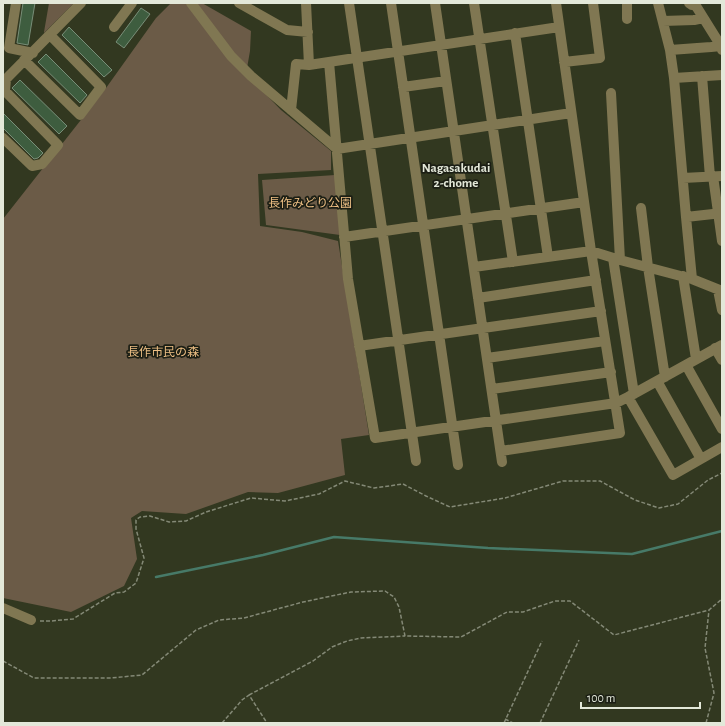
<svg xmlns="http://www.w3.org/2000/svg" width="725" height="726" viewBox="0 0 725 726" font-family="'Alegreya Sans','Noto Sans JP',sans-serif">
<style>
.green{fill:#6b5b47}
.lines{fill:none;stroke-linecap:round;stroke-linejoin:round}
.stream{stroke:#477a68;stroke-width:2.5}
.building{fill:#3e5d3f;stroke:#788e78}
.path{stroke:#848976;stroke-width:1.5;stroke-dasharray:4 2;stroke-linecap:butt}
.minor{stroke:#807752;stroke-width:10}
.labels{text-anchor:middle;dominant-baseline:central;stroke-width:3.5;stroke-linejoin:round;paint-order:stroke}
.park-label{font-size:12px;fill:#edbf84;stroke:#1b1e14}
.neighbourhood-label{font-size:13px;font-weight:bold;fill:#e3e8d9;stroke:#1b1e14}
</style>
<rect width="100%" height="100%" fill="#323820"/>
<path class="green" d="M49,3H74L44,33V32Z
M171,3H202L251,31L250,51L246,74L281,110L331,151V170L258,174L260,226L302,232L338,241L369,435L341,439L345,475L278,493L248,492L186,514L142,511L131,518L137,559L124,586L71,612L3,598V219L106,88L156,18Z
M335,175L340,235L266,225L262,180Z"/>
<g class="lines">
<path class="stream" d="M156,577L263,555L334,537L488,548L632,554L722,531"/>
</g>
<path class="building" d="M23,3H35L28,45L17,43Z
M141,8L150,14L124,48L116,42Z
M69,27L112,70L104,77L62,35Z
M46,54L87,95L80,103L38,62Z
M20,80L67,126L59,134L12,88Z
M3,113L43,153L38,158L34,159L3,128Z"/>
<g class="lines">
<path class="path" d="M40,621H51L73,619L115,593L124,592L136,583L144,558L136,529V520L140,517L150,516L169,522L186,521L206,512L251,498L285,501L319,494L345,481L374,488L403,484L426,496L450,507L505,498L563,481H600L635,500L659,508L678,504L708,480L722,473
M3,661L34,678H111L142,675L196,630L219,620L244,618L303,602L351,592L385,591L394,597L399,607L405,636L461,637L507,612H523L555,601H570L614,635L709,610L722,599
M249,695L313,661L332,647L347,641L361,638L405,636
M505,719L513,723
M222,723L242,700L249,695L267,723
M504,723L542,641
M540,723L579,640
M706,723L714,693L705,648L709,610"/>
<path class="minor" d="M16,3L9,48L33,53
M191,3L231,56L251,76L337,149L571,113
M239,3L287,30L308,32
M306,3L309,65
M349,3L416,461
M391,3L458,465
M435,3L502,462
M474,3L513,262
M627,3V19
M658,3L670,50L674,78L686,217L692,279
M689,3L692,5L696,6L721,46L722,50
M663,21L694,20L703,18
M114,27L132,3
M515,33L548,257
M670,50L711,47L721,46
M24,60L80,115L101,87L50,35
M329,62L348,279L375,438L616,403L628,397L722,345
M564,62L600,58L593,3
M702,76L710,177
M674,78L722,75
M3,79H6L81,3
M403,87L446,81
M611,93L620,260
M291,110L296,64L309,65L559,27
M3,138L32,166L42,164L58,145L5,91L6,79
M713,176L722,241
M683,178L722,176
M641,208L648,267L665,377
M686,217L722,213
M344,237L584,202
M613,258L634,394
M474,267L591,251L620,260L692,279L722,291
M683,276L696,359
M718,290L722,310
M478,298L596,280
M359,346L601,311
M715,348L722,360
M487,358L605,341
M686,365L722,429
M657,381L701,459
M492,389L611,372
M628,397L673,475L722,447
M501,451L620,433L591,251L556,3
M3,608L31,620"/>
</g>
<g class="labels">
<g class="park-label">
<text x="310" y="203">長作みどり公園</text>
<text x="163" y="352">長作市民の森</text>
</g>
<g class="neighbourhood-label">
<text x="456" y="168">Nagasakudai<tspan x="456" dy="15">2-chome</tspan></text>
</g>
</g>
<rect width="725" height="726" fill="none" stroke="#e3e8d9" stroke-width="8"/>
<path d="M581 702v6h119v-6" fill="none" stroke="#e3e8d9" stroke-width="2"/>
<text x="587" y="702" font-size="12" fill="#e3e8d9" stroke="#1b1e14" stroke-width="3" paint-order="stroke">100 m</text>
</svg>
